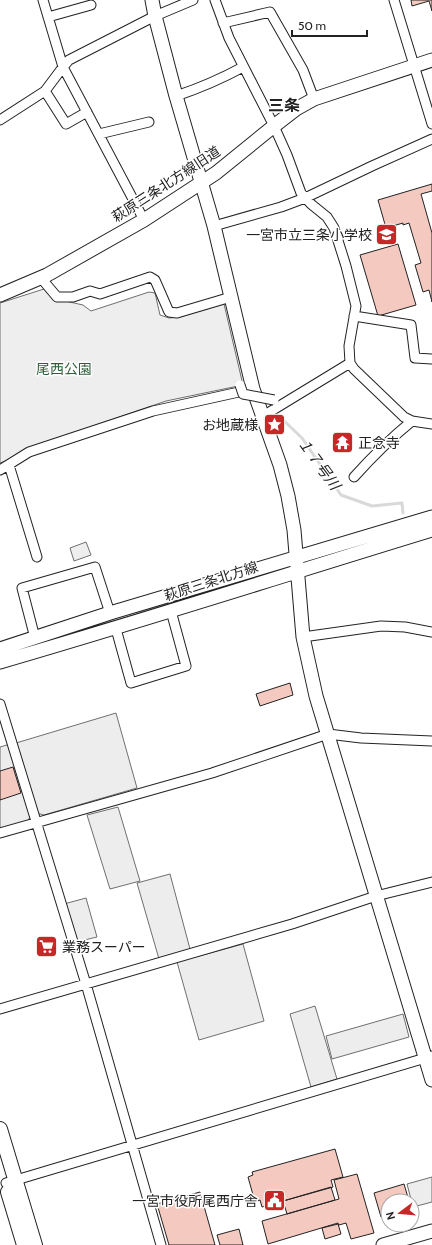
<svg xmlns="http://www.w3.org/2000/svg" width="432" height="1245" viewBox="0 0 432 1245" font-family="Cabin,'Noto Sans JP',sans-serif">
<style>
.green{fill:#eee;stroke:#6f6f6f}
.parking{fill:#ededed;stroke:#6f6f6f}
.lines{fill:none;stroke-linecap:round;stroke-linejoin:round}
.stream{stroke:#d9d9d9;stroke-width:3}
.building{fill:#f3c9c0;stroke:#222}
.street-casing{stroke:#222;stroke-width:11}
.secondary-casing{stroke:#222;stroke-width:15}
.primary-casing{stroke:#222;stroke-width:16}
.street{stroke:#fff;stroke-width:9}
.secondary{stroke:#fff;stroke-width:13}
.primary{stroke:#fff;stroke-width:14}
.street-bridge-casing{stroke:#222;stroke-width:11;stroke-linecap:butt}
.street-bridge{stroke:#fff;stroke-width:9}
.labels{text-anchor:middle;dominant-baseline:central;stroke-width:3;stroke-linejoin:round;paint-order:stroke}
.street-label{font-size:14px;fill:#222;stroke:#fff}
.poi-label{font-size:14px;fill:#222;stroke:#fff;text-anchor:end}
.park-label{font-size:14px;fill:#2f5e38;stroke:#fff}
.water-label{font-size:15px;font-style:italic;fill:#222;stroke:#fff}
.quarter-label{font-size:16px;font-weight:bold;fill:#222;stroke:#fff}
</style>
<rect width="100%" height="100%" fill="#fff"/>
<path class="green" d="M44,289L52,298L83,305L91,311L149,292L155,293L160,315L169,318L180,317L224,304L243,385L166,401L93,426L0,463V303Z
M86,542L91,555L74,561L70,548Z"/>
<path class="parking" d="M116,713L137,788L44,815L36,813L16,743Z
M10,744L31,814L28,821L0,829V747Z
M118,807L140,881L110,889L87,815Z
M170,874L190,949L159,959L137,883Z
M86,898L97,937L76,942L64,904Z
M243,944L264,1021L199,1040L177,962Z
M315,1006L337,1079L311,1087L290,1014Z
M403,1014L409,1037L332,1059L326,1036Z
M432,1177V1202L413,1207L407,1184Z"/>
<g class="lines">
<path class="stream" d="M279,416L302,438L341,495L372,506L402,503L403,513"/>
</g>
<path class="building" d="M411,0H432V11L429,1L412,6Z
M432,184V191L421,194L432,233V302L429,290L423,292L415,265L421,263L409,223L403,225V223L386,228L378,200Z
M398,244L416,305L378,316L360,255Z
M290,683L293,695L260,706L256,694Z
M13,767L21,793L0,800V771Z
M335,1149L343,1177L331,1180L333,1187L262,1207L260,1200L255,1202L248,1177L253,1175L252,1172Z
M357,1174L374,1233L351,1239L346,1223L339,1225L338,1223L268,1244L262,1221L339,1199L334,1180Z
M404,1184L409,1201H388V1215L381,1217L374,1193Z
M331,1187L335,1200L287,1214L283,1201Z
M200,1192L215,1245H169L157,1204Z
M338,1224L341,1234L325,1239L322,1228Z
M239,1229L243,1245H220L217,1235Z"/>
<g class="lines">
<defs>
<path id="street" d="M43,0L63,67L144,220
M215,0L229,38L274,126L287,155L301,193L311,204L327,217L334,228L346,266L356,306L349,346L350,363L354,369L404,417L412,421L432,424
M394,0L432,124
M48,17L91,5
M223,23L270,12L303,70L314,99
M45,91L66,124L87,112
M176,96C200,88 221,79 243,67
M0,120L45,91L63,67L69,60L155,16L193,0
M99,134L149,122
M214,226L281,207L305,198L372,166L432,139
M41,278L57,297H73L90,291L100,294L150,277L155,280L169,312L177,313L231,297
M354,316L411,325L415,358L432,359
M263,416L350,363
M9,465L37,557
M0,470L29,452L153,411L248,390
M354,477C372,457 391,438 412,421
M116,629L131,683L186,666L171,611
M303,637L381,626L405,627L432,632
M35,638L22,588L95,567L110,613
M0,704L86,984L161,1245
M0,833L212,773L328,734L361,738L432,741
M0,1009L292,924L376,896L432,882
M6,1183L432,1056"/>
<path id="secondary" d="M152,0L155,16L176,96L214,226L253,389L280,465L288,496L294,530L303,637L316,696L432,1080
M0,295L47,275L144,220L216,173L274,126L296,109L314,99L432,60
M0,649L110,613L432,517
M0,662C145,620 288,574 432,530
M383,1245L432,1231"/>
<path id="primary" d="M0,1129L35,1245
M8,1192L24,1245"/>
</defs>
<use href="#street" class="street-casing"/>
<use href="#secondary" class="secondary-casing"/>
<use href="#primary" class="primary-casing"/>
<use href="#street" class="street"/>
<use href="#secondary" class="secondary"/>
<use href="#primary" class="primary"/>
<defs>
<path id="street-bridge" d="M240,385L243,394L274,400"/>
</defs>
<use href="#street-bridge" class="street-bridge-casing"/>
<use href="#street-bridge" class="street-bridge"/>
</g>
<defs>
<symbol id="school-square" viewBox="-11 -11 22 22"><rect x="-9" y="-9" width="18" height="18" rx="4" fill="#c62828" stroke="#fff"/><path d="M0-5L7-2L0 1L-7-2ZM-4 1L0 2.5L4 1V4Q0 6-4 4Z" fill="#fff"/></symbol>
<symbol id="sight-square" viewBox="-11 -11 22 22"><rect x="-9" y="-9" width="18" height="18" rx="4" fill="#c62828" stroke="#fff"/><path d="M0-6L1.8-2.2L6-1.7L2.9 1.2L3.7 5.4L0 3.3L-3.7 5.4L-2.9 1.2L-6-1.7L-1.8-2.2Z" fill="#fff"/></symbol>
<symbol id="temple-square" viewBox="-11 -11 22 22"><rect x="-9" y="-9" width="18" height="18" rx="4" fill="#c62828" stroke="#fff"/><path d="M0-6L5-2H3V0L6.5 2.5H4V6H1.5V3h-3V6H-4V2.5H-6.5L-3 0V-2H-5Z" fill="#fff"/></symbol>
<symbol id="supermarket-square" viewBox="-11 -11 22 22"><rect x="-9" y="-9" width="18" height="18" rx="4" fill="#c62828" stroke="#fff"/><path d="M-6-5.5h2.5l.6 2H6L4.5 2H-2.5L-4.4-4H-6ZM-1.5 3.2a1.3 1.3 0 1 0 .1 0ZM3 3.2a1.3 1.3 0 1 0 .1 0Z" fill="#fff"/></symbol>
<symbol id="civic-square" viewBox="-11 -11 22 22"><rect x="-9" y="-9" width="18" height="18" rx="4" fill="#c62828" stroke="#fff"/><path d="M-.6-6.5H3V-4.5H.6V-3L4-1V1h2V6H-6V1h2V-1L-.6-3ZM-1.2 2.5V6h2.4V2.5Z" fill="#fff"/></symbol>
</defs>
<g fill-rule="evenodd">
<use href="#school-square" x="374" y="222" width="25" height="25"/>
<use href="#sight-square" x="262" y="412" width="25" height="25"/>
<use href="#temple-square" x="330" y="430" width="25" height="25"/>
<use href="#supermarket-square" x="34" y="934" width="25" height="25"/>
<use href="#civic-square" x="262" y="1188" width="25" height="25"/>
</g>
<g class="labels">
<g class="street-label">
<text transform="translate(166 184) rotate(-33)">萩原三条北方線旧道</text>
<text transform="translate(211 581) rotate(-18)">萩原三条北方線</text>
</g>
<g class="poi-label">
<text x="372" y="235">一宮市立三条小学校</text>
<text x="258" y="425">お地蔵様</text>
<text x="358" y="443" text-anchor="start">正念寺</text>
<text x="62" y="947" text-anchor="start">業務スーパー</text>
<text x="258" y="1201">一宮市役所尾西庁舎</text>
</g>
<g class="park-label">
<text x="64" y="369">尾西公園</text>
</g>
<g class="water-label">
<text transform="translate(319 464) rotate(54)">１７号川</text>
</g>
<g class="quarter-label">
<text x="284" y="105">三条</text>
</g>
</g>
<g transform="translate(400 1213) rotate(254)"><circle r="19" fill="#ffffff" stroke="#a7a7a7"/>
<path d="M0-3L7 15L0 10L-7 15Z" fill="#c62828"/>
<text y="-6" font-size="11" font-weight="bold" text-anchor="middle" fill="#222222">N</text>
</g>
<path d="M292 30v6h75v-6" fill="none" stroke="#222222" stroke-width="2"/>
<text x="298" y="30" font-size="12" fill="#222222" stroke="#ffffff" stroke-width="3" paint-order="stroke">50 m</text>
</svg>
